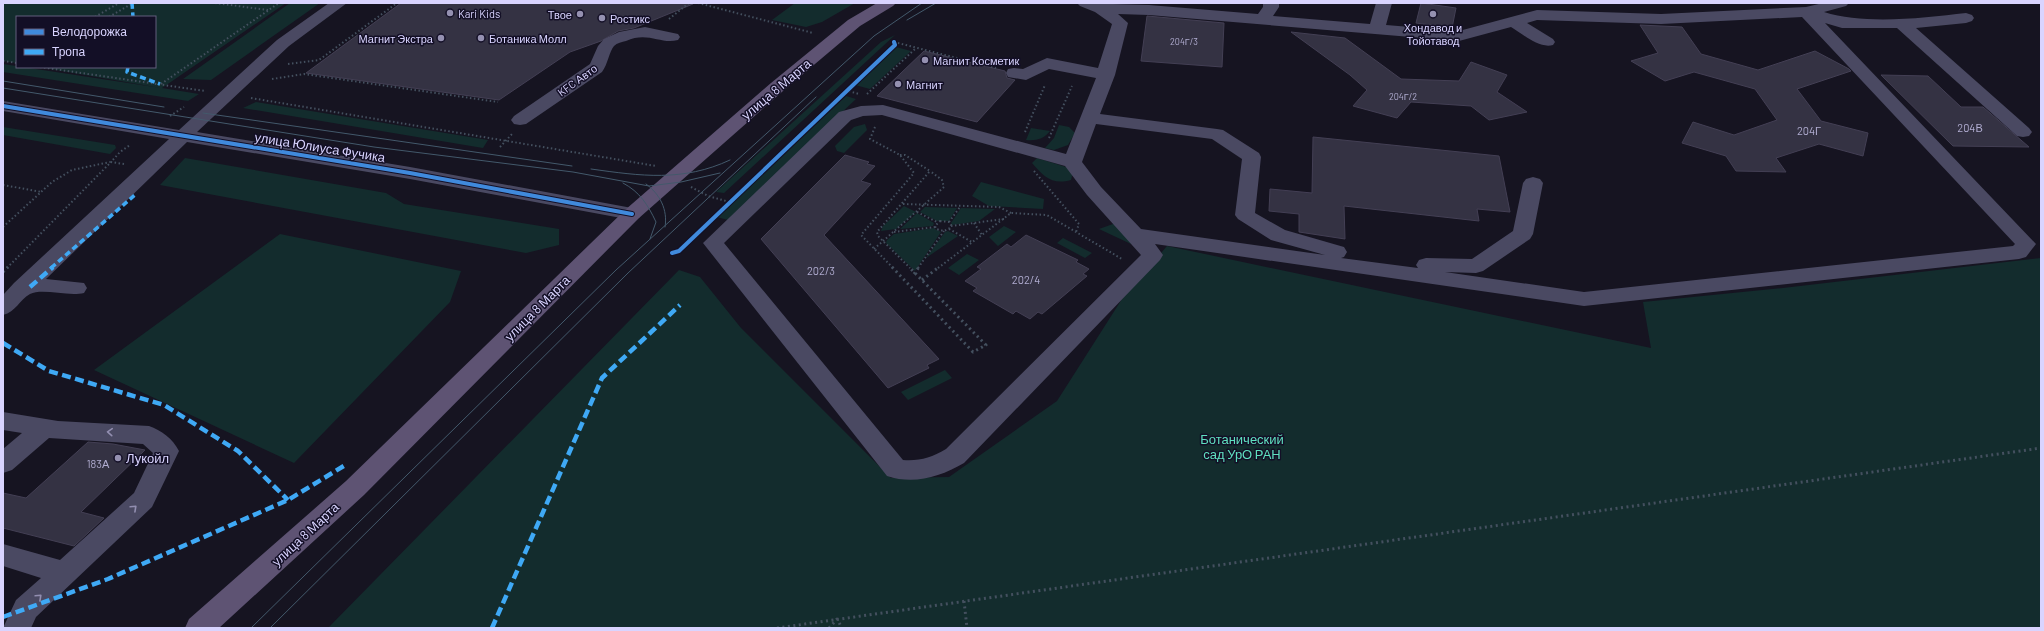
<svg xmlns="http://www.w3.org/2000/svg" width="2044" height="631" viewBox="0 0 2044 631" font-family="Barlow,sans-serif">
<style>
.green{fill:#132c2d}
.building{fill:#343243;stroke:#433f54}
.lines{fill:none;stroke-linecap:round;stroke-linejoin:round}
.path-far1{stroke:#44505f;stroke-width:2;stroke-dasharray:1.5 2.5;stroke-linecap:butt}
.path{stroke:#44505f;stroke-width:3;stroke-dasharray:2 3.5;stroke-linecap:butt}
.minor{fill:#4a4962;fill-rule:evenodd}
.major{fill:#5e5373;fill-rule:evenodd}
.tram{stroke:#43596b;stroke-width:1}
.quiet-far1{stroke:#3fa9f5;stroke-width:3.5;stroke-dasharray:6 3.5;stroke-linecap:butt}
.quiet{stroke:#3fa9f5;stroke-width:4.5;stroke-dasharray:9 4.5;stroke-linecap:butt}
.cycleway-casing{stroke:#130f26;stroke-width:6}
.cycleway{stroke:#408adc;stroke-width:4}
.oneway{stroke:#928eb0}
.poi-dot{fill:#9591b1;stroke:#130f26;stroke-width:1.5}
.labels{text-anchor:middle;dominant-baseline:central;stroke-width:3;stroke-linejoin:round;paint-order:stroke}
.far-number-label{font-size:9px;fill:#b0acd0}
.far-poi-label{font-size:11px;fill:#d9d4ff;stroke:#130f26;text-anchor:start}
.far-street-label{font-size:11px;fill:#d9d4ff;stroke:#130f26}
.number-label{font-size:11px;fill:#b0acd0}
.street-label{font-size:13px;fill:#d9d4ff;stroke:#130f26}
.park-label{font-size:13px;fill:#5fe0c0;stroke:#130f26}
.poi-label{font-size:13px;fill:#d9d4ff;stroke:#130f26;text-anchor:start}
</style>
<rect width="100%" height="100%" fill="#161421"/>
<path class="green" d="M3,3H286L162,88L199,94L188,101L3,72V64L161,88L39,67H155V17H17V63L3,61Z
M290,3H320L211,80L183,79Z
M795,3H855L822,22L806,27L772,20Z
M895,35L724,193L716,192L881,42Z
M896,47L911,51L870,89L855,85Z
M846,96L856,99L728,220L717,217Z
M256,102L488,140L483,148L243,108Z
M865,124L867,130L844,153L837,151L835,146L854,127Z
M1059,125L1069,127L1075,133L1068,145L1054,150L1045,148L1054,138Z
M3,127L115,145L116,148L110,154L3,135Z
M1031,128L1050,131C1044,139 1036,141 1026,140Z
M185,158L386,193L404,204L559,229V245L526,253L160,185Z
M1037,158L1066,167L1073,172L1071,180C1052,185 1044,177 1032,163Z
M981,182L1044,199L1043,209L989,206L972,196Z
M904,206L916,212L896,229L881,231L883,226Z
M925,207L957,208L949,221H937L920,212Z
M961,208L995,209L979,221L952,225L951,223Z
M917,213L934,223L933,226L900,229Z
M1113,224L1122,226L1138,242L1131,244L1099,229Z
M1004,226L1016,232L998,246L989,237Z
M933,228L941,232L915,271L886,243L887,240L894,234Z
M948,231L958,236L926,258L945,232Z
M280,234L461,271L450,302L294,463L94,370Z
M1063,238L1092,253L1085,258L1057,243Z
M1167,246L1651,348L1643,302L1783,288L2041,258V628H328L679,270L700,277L741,328L891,478L949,477L1057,401L1122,299Z
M967,254L979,260L959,275L948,268Z
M945,370L952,378L908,400L901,392Z"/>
<path class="building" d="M401,3H693V4L634,28L618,31L601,41L570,52L499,100L306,73Z
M1421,3L1456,8L1452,28L1416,23Z
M1147,16L1224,23L1222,67L1141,61Z
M1640,25L1682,27L1701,54L1758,70L1815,51L1849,69L1851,71L1797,89L1821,121L1868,133L1863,156L1819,144L1776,158L1786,172L1736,171L1726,156L1682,143L1693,122L1734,135L1777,120L1755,89L1694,72L1665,81L1631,61L1658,53Z
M1291,32L1345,38L1401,79L1459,81L1471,62L1507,75L1497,92L1527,112L1489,120L1471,106L1411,102L1397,118L1353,106L1367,90L1350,75Z
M924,51L1005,71L1007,78L1015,80L977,122L877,96Z
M1881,75L1928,76L1961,107H1983L2029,147L1953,146Z
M1313,137L1499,156L1510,212L1477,209L1479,221L1344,206L1345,239L1299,232V214L1269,211L1270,189L1312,193Z
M845,155L869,162L867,164L875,166L861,181L871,184L824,235L939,359L927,365L929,368L888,388L761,239Z
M1026,235L1078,260L1076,262L1089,269L1083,274L1087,276L1042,314L1038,312L1030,319L1016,311L1013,314L973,291L977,288L965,281L981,269L977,267L1007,244L1011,247Z
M88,442L113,444L145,450L81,512L104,518L74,546L3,528V493L26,498Z"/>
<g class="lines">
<path class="path-far1" d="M215,3L268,10
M698,3L813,33
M95,17L119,3
M109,17L133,3
M669,19L689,3
M894,42L996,68
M3,61L17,63
M288,64L319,60L397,3
M40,67L205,91
M272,79L304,74L498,102
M161,84L279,3
M845,90L859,94
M867,94L916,48
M251,98L656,166
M170,116L184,107
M875,127L870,139L900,155
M1025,132L1045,85
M1049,138L1072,86
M500,147L512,134
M900,155H905L930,171L877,232L878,236L910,268
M124,164L111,162L120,152L130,145
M1034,171L1079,224L1076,232
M3,185L42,192
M691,187L708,196L726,201
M903,204L999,207L1011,213
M917,212L937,222
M940,221L949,222L951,225L950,228L944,231L936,229L935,226Z
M949,222L960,207
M974,223L982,235
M951,226L1004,219
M3,227L52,182L72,170L110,162
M949,229L972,242
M894,232L935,227
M874,249L944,187L942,180L930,171
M7,268L111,162
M893,268L861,235L914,173L900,155
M918,268L944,231
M938,268L1011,213L1047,215L1122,259"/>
<path class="path" d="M892,267L973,352L986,345L909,267
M3,272L8,267
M914,274L919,267
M922,280L939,267
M964,601L967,628
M777,628L2041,448
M829,628L837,619L842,628"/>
<path class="minor" d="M329,3H347L289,46L197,132L410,167L632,208L639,210L642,214L639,218L632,220L410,179L187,142L46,279L84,283L87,288L84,293C68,297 43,288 30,294C19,300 16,312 3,315V295L14,283L169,139L3,111V101L179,130L277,40Z
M1077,3L1149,5L1258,14L1263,7V3H1279V7L1273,16L1370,24L1376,3H1392L1386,25L1459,31L1537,10L1661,14L1806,7L1823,3H1849L1846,6L1824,12C1865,25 1923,18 1966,13L1972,15L1974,18L1972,21L1966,23L1916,28L2029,128L2032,132L2029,136L2023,137L2017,136L1897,28H1842L1825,23L2036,244L2026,257L2019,259L1584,306L1155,244L1163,255L1160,260L964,463C940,477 914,485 887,476L703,243L839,112L861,106L883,105L1066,154L1096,78L1049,69L1026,80L1008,77L1006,73L1008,69L1014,68L1023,69L1047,58L1098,68L1112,24L1095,12L1080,6ZM1118,14L1149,15L1459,41L1511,27C1523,34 1539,49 1553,45L1555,42L1553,39L1527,23L1537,20L1661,24L1802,17L2015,244L2013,246L1584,292L1445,272L1476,273L1483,271L1530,239L1533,234L1543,183L1540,179L1533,177L1526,179L1523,183L1513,231L1472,259L1426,258L1419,260L1416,265L1418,268L1341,258L1344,257L1347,252L1344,247L1285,230L1255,213L1261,157L1259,153L1223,130L1217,129L1100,114L1115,75L1128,23ZM882,115L1065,166L1087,195L1141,255L946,449C931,458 920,461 903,460L724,243L851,120L863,116ZM1096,124L1212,139L1242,159L1235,215L1238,219L1271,240L1325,255L1141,229L1101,187L1082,162Z
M645,27L678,34L680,37L678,40C661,45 648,31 626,41C622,42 617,43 614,46C609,52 608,64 602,72L526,124L520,125L514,124L511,120L514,116L590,64L598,46L604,39L619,32Z
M3,412L58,421L149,426C161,430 173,439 179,451L152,507L36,617L31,628H3L16,600L41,578L3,566V544L60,560L134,493L153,453L143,444L49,438L12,470L3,473V449L22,433L3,430Z"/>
<path class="major" d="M877,3H896L893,6L860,26L783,91L639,218L364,495L219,628H185L189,619L346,481L625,210L771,83L848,20Z"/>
<path class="tram" d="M907,20L936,3
M3,81L164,107
M3,88L374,147L573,172L649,186L681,182L720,173
M203,113L572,166
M591,169C641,176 683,182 730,160
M623,183C640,192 648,205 656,222L650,239
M646,184C660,194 668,210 665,227
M251,628L616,270L874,36L922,3
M270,628L628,273L816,97"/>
<path class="quiet-far1" d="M132,3L133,17
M128,67L127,72L160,84
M51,268L136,194"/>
<path class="quiet" d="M30,287L53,267
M3,343L49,371L164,405L238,451L288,500
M3,617L108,579L288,500L347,464
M492,628L602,378L680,305"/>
<defs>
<path id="cycleway" d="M3,106L410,173L632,214
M672,253L679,251L895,45L894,42"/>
</defs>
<use href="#cycleway" class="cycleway-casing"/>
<use href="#cycleway" class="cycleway"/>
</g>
<defs><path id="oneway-chevron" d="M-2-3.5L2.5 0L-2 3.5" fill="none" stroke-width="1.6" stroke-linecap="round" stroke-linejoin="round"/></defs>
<g class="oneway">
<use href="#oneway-chevron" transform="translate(110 432) rotate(-176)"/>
<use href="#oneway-chevron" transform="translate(134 508) rotate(-43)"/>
<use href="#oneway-chevron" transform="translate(39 597) rotate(-43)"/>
</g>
<g class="poi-dot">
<circle cx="450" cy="13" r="4"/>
<circle cx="580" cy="14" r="4"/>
<circle cx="1433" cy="14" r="4"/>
<circle cx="602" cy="18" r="4"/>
<circle cx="441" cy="38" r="4"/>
<circle cx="481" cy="38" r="4"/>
<circle cx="925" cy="60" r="4"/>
<circle cx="898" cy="84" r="4"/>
<circle cx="118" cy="458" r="4"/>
</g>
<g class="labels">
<g class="far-number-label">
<text x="1184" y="41">204Г/3</text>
<text x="1403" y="96">204Г/2</text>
</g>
<g class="far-poi-label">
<text x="458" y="13">Kari Kids</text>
<text x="572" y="14" text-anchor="end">Твое</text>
<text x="610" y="18">Ростикс</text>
<text x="1433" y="27" text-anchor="middle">Хондавод и<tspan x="1433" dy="13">Тойотавод</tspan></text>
<text x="433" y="38" text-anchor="end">Магнит Экстра</text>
<text x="489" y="38">Ботаника Молл</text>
<text x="933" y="60">Магнит Косметик</text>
<text x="906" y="84">Магнит</text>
</g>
<g class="far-street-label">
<text transform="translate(577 80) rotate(-36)">KFC Авто</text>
</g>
<g class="number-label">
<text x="1970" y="127">204В</text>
<text x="1809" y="130">204Г</text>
<text x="821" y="270">202/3</text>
<text x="1026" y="279">202/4</text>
<text x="98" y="463">183А</text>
</g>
<g class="street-label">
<text transform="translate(776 89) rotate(-40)">улица 8 Марта</text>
<text transform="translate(320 147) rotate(9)">улица Юлиуса Фучика</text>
<text transform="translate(537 308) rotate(-45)">улица 8 Марта</text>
<text transform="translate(305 534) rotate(-43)">улица 8 Марта</text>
</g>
<g class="park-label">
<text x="1242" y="439">Ботанический<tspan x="1242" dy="15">сад УрО РАН</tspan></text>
</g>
<g class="poi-label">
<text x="126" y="458">Лукойл</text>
</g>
</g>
<rect width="2044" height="631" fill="none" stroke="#d9d4ff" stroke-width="8"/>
<rect x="16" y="16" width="140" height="52" fill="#130f26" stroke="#625e7d"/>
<rect x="24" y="29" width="20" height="6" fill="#408adc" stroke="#625e7d"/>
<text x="52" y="36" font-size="12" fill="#d9d4ff">Велодорожка</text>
<rect x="24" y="49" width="20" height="6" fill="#3fa9f5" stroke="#625e7d"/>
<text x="52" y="56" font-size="12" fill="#d9d4ff">Тропа</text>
</svg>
